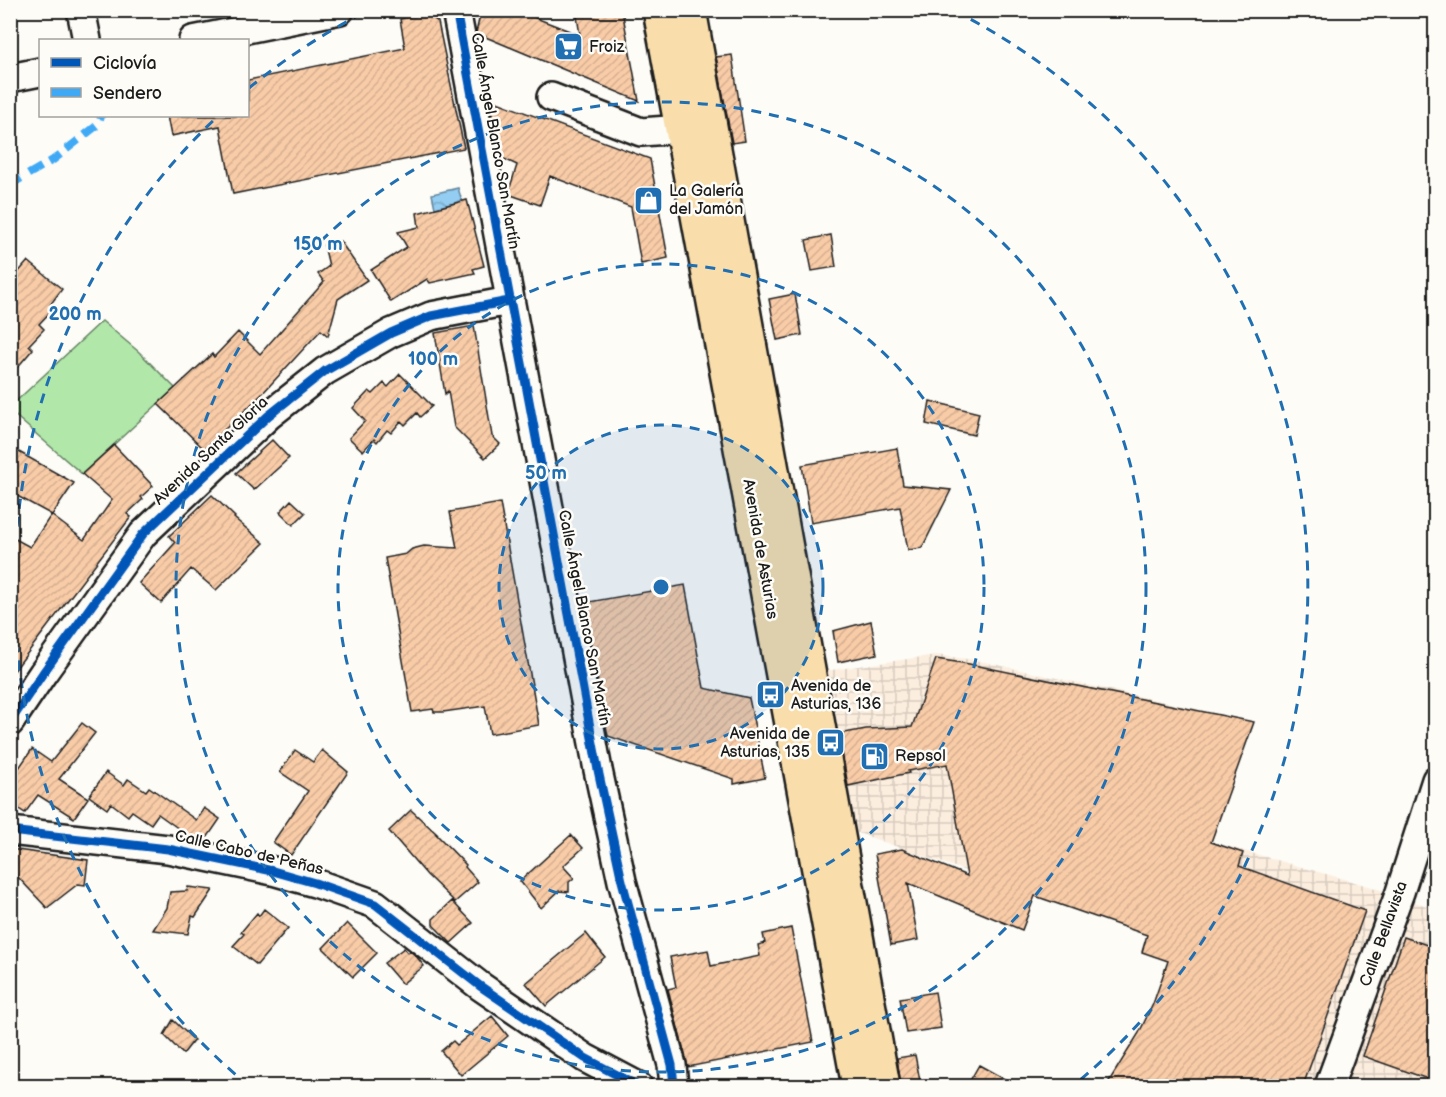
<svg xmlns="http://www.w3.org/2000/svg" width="1446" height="1097" viewBox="0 0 1446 1097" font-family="'Balsamiq Sans',sans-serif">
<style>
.industrial{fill:url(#industrial-grid)}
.green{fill:#b1e8aa;stroke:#668263;stroke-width:1.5}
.water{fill:url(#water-waves);stroke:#63869c;stroke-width:1.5}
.building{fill:url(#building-hatch);stroke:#1c1c1c;stroke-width:1.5}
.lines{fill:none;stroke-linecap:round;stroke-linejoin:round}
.minor-casing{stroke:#1c1c1c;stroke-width:32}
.major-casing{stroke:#1c1c1c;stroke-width:38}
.minor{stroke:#fdfcf7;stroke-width:27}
.major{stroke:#f9deab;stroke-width:33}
.quiet{stroke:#3fa9f5;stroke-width:8;stroke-dasharray:15 8;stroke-linecap:butt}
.cycleway-casing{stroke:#fdfcf7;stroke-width:13}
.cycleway{stroke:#0057b8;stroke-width:9}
.ring{fill:none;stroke:#1f6fb2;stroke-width:3;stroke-dasharray:10 8}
.labels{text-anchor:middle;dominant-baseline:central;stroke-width:5;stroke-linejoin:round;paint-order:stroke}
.poi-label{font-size:16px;fill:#1c1c1c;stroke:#fdfcf7;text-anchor:start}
.street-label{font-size:16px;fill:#1c1c1c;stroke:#fdfcf7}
.centre{fill:#1f6fb2;stroke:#fdfcf7;stroke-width:3}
.ring-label{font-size:18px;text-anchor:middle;font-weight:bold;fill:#1f6fb2;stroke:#fdfcf7;stroke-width:5;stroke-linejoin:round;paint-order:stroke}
</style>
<defs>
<pattern id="industrial-grid" width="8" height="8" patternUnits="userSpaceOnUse" patternTransform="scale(1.5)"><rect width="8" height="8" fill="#fceedf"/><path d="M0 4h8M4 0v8" fill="none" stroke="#d7ccbf"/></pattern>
<pattern id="water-waves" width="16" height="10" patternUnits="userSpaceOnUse" patternTransform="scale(1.5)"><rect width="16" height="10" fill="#93cdf2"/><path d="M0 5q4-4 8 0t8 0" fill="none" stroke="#7eafcf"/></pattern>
<pattern id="building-hatch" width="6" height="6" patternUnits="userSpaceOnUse" patternTransform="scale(1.5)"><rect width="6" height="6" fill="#f9cca8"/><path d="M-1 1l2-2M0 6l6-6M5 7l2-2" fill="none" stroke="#d5af90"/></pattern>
</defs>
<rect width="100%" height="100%" fill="#fdfcf7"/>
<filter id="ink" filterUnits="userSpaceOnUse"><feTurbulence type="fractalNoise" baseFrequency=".0167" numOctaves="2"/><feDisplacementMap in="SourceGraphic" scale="12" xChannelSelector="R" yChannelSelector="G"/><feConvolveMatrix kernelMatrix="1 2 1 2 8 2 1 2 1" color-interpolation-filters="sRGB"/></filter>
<g filter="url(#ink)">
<path class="industrial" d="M936,655L975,660L1254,722L1212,842L1372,887L1435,909V1086H1106L1139,1033L1155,998L1168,961L1147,935L847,829L817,672Z"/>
<path class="green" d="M102,321L139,352L175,388L82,474L11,412V406Z"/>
<path class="water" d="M458,188L462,201L435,208L432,194Z"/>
<path class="building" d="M481,10H515L580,35L576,10H622L639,101L476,33Z
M425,13L438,22L464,148L233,194L220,126L171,136L167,116H248V80L405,48L400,19Z
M732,55L745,141L732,143L716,57Z
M489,99L650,159L668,258L641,264L631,207L550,176L540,205L508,194L517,165L500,157Z
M467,200L484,266L473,269L475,273L430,283L427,279L391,302L371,270L407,247L398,232L419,227L417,213Z
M831,235L836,267L812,271L806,240Z
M340,241L367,280L338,299L328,336L321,330L261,395L204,449L158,404L212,354L214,357L238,332L260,354L324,282L318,274L329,266L324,245Z
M28,261L62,289L50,305L54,308L39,324L44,329L29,345L33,349L10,376V282Z
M795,294L802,335L777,340L769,299Z
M474,326L492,436L500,444L485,458L454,427L448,391L445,394L435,333Z
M400,374L432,406L420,417L417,413L405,425L401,421L391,433L387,430L377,442L374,439L363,451L349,438L365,421L353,408L369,391L373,394L384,383L388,387Z
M930,401L979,413L974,435L926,424Z
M272,440L289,458L254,490L236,473Z
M114,445L153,486L141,497L143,499L127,514L131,517L10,676V536L30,547L51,515L84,540L112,500L82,474Z
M10,447L74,483L52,515L10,492Z
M897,448L903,485L951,490L922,548L908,550L900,507L811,523L802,465Z
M212,495L235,517L234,518L264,543L216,590L191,569L161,603L139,583L175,543L169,536Z
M291,500L305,513L293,525L280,512Z
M500,503L539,725L490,734L485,706L443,712H434L433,709L412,712L385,558L406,554L412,549L424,546L457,548L450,512Z
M685,585L704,688L749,698L765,778L734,784V779L608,736L583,603Z
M871,621L877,654L838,662L833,631Z
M936,659L969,664L1254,722L1211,842L1243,853L1239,866L1365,911L1303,1086H1106L1139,1033L1153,1004L1168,961L1142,952L1147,935L1035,896L1022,930L908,883L918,940L891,945L875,854L902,849L967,876L947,764L908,771L909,773L848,786L839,734L866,729L912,727Z
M82,723L95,733L59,779L88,798L74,818L38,795L25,813L10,803V781L32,749L51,762Z
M295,750L313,762L322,750L348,772L291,855L273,842L308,791L280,772Z
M106,772L124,785L128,779L146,791L149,787L196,820L204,808L220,819L205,841L184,836L186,834L158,814L151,824L132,811L128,816L111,803L107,809L89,796Z
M411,810L437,834H436L466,865L465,867L478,882L455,902L427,875L389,831Z
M571,835L583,848L563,866L574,878L569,882V892L559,891L541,908L520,881Z
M10,849L88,860L85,885L78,884L47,908L15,874L10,873Z
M188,887L213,890L195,917L192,916L188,934L153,930L167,908L170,892L187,891Z
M452,901L473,923L451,943L433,925V919Z
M264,909L288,928L257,965L233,946L244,934L241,932L252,919L257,913L259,916Z
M347,923L377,953L353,977L323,948Z
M791,928L813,1042L688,1067L668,989L676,987L670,957L708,950L711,966L760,956L758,945L765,943L763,934Z
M586,933L605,957L546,1006L526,983Z
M1404,937L1436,948V1082L1363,1056Z
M404,948L408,953L410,951L416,956L424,966L402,984L384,963Z
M935,992L941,1028L906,1033L900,998Z
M492,1016L508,1036L461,1075L441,1051L453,1041L457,1045Z
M173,1020L194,1040L183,1054L164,1035Z
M915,1055L921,1086H901L897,1058Z
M979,1065L1017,1086H967Z"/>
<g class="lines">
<defs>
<path id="minor" d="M81,10L87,40
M456,10L598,770L622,881L672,1065L674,1086
M193,40L340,10
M10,78L40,72
M551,97L641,132L682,129
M10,722L43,673L143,534L268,416L325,371L391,333L431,316L509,301
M10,831L168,849L273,871L315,883L375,904L480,986L585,1058L638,1086
M1329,1086L1400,892L1436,780"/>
<path id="major" d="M660,10L859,1086
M689,10L883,1086"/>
</defs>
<use href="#minor" class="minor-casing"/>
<use href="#major" class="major-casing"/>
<use href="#minor" class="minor"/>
<use href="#major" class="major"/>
<path class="quiet" d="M10,188L15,182L53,160L99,124L101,116"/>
<defs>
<path id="cycleway" d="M456,10L598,770L622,881L672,1065L674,1086
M10,722L43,673L143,534L268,416L325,371L391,333L431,316L509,301
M10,831L168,849L273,871L315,883L375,904L480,986L585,1058L638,1086"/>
</defs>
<use href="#cycleway" class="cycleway-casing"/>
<use href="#cycleway" class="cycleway"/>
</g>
</g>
<circle cx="661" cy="587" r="162" fill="#1f6fb2" fill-opacity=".12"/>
<g class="ring">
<circle cx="661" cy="587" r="162"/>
<circle cx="661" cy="587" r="323"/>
<circle cx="661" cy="587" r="485"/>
<path d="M249 1086A647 647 0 0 1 216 118M249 88A647 647 0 0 1 367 11M955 11A647 647 0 0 1 1073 1086"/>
</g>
<defs>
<symbol id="supermarket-square" viewBox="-11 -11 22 22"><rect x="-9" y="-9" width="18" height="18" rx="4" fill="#1f6fb2" stroke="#fdfcf7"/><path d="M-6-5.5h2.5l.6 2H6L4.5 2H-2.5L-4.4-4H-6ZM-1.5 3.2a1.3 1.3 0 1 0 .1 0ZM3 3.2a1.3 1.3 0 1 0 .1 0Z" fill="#fff"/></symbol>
<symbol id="shop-square" viewBox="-11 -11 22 22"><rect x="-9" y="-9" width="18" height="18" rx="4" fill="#1f6fb2" stroke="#fdfcf7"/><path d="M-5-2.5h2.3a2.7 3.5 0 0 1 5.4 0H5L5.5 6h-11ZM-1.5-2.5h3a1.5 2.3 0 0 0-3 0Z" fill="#fff"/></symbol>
<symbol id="bus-square" viewBox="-11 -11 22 22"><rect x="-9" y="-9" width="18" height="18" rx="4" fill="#1f6fb2" stroke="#fdfcf7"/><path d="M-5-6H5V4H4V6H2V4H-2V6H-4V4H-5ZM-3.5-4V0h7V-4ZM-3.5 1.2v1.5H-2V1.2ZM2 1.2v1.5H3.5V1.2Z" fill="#fff"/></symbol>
<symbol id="fuel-square" viewBox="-11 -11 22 22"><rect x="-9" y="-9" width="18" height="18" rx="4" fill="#1f6fb2" stroke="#fdfcf7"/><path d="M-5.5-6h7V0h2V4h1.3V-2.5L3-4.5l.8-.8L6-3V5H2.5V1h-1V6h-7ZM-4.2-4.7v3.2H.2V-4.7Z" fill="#fff"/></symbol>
</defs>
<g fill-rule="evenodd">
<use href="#supermarket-square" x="552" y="30" width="33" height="33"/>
<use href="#shop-square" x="632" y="184" width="33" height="33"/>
<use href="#bus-square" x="754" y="678" width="33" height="33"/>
<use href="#bus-square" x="814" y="726" width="33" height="33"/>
<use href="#fuel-square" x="858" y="740" width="33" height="33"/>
</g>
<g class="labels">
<g class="poi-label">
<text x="589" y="47">Froiz</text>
<text x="669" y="191">La Galería<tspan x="669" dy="18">del Jamón</tspan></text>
<text x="791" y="686">Avenida de<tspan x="791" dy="18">Asturias, 136</tspan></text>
<text x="810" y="734" text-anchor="end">Avenida de<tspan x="810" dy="18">Asturias, 135</tspan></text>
<text x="895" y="756">Repsol</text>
</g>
<g class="street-label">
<text transform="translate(495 141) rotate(80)">Calle Ángel Blanco San Martín</text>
<text transform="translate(211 451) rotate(-43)">Avenida Santa Gloria</text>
<text transform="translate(760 549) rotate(80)">Avenida de Asturias</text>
<text transform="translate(584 618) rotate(79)">Calle Ángel Blanco San Martín</text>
<text transform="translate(249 853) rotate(13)">Calle Cabo de Peñas</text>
<text transform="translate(1384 934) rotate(-70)">Calle Bellavista</text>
</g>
</g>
<circle cx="661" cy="587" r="9" class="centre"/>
<g class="ring-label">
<text x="318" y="250">150 m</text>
<text x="75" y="320">200 m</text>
<text x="433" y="365">100 m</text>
<text x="546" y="479">50 m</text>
</g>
<rect width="1446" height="1097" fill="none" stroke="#fdfcf7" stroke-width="36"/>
<rect x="18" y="18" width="1410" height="1061" fill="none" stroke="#1c1c1c" stroke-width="2" filter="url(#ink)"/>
<rect x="39" y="39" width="210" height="78" fill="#fdfcf7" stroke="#a3a29f" stroke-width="1.5"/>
<rect x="51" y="58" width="30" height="9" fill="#0057b8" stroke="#a3a29f" stroke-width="1.5"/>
<text x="93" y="69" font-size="18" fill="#1c1c1c">Ciclovía</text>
<rect x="51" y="88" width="30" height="9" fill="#3fa9f5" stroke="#a3a29f" stroke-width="1.5"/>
<text x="93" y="99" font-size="18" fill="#1c1c1c">Sendero</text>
</svg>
